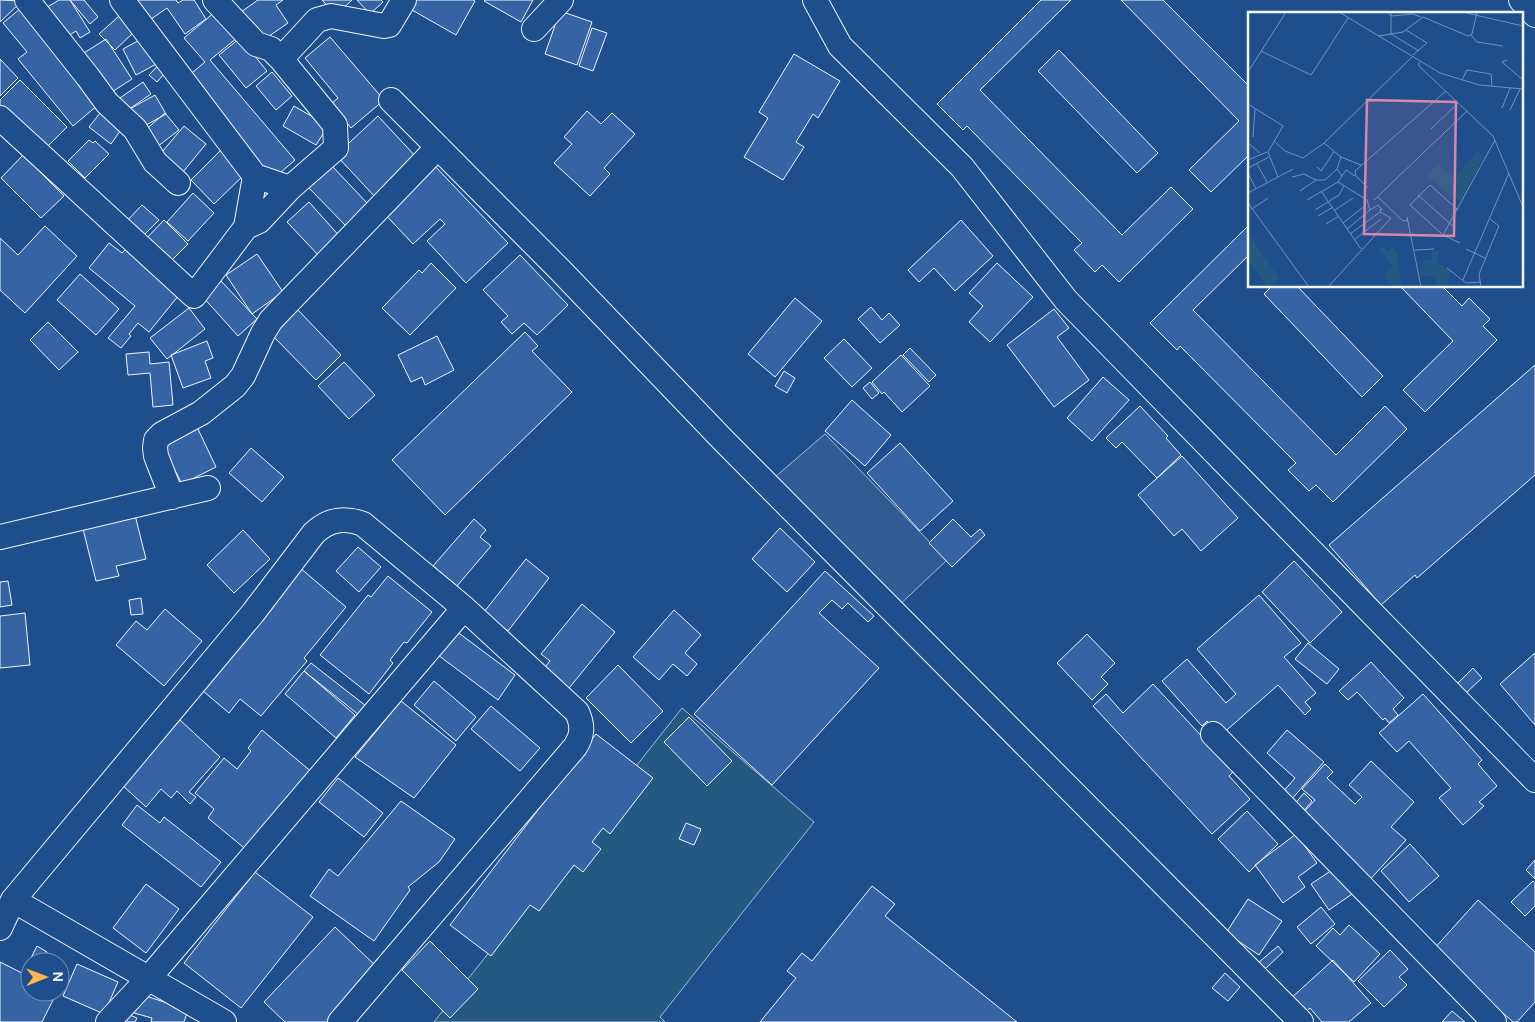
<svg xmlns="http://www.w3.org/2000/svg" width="1535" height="1022" viewBox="0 0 1535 1022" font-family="'DM Sans',sans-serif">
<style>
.green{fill:#245a82;stroke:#a8bbd7}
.parking{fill:#305b95;stroke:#a8bbd7}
.building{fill:#3563a3;stroke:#f2f6ff}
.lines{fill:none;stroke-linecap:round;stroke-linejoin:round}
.minor-casing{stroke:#f2f6ff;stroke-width:26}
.minor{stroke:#1f4e8c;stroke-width:24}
.inset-road{fill:none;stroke:#7391ba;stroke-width:1}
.view{fill:#da87ad;fill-opacity:0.15;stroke:#da87ad;stroke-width:2.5}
.inset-edge{fill:none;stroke:#f2f6ff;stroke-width:2.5}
</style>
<rect width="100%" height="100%" fill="#1f4e8c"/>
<path class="green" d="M682,708L814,822L660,1017L665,1022H434Z"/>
<path class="parking" d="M825,434L947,560L893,611L767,484Z"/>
<path class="building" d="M0,0L22,1L0,22Z
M59,0H70L90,32L80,38L76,31L63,39L44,9Z
M70,0H84L98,17L90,24Z
M127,0H176L178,3L183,0H194L206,19L185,34L167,8L144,24Z
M258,0H283L276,5L288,23L262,41L241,12Z
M322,0H352L336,15Z
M357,0H381L383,2L370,14Z
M408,0H473L475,1L456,35L405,6Z
M485,0H533L521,22L484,1Z
M1041,0H1071L980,90L1122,235L1171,187L1193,209L1119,282L1102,265L1095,272L1074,250L1082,243L967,126L963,130L937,104Z
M1121,0H1163L1249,86V155L1211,192L1189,170L1239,121Z
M27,3L98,105L73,126L18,59L27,52L3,23Z
M216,11L238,37L210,60L295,160L273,179L187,77L205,62L184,38Z
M560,11L592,22L577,65L545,54Z
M119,16L134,32L115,50L99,34Z
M592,28L607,33L593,71L579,66Z
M147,36L160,62L136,75L123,49Z
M330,37L384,100L351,128L331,104L338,98L305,58Z
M240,38L267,71L246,88L219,55Z
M106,39L132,79L104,97L79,56Z
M1059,50L1158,153L1137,173L1038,71Z
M794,54L840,81L818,118L813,114L796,142L804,147L783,180L744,157L768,118L759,112Z
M0,59L18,78L0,96Z
M164,59L171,66L157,82L149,75Z
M272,72L292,96L276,110L256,86Z
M20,80L67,127L38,156L0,118V100Z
M143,82L151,94L125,112L117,100Z
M155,95L166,114L139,129L128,110Z
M294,106L328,126L316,145L283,126Z
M104,108L125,124L111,144L89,127Z
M587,111L601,124L612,113L635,134L604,168L610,174L590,196L554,163L572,144L564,137Z
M165,113L179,130L157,147L144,131Z
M378,116L417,158L376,198L336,155Z
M184,126L206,144L178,178L156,159Z
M89,140L93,143L95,141L109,154L85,178L68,161Z
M224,147L248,171L214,204L191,180Z
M23,155L64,196L41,218L1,178Z
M431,162L508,243L466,283L427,241L445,224L440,219L413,244L381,210Z
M332,166L368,204L346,226L309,188Z
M193,193L214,213L188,241L167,222Z
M309,202L342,239L321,258L287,222Z
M142,205L159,220L139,240L123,225Z
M164,220L188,244L166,266L143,242Z
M961,220L993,256L955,291L934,268L919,282L908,270Z
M1249,225V255L1193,310L1336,455L1385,406L1407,429L1333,502L1316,485L1309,491L1288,470L1296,463L1180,346L1177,350L1150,323Z
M45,226L77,256L25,313L0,290V238L18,255Z
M109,243L122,253L125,250L179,295L149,332L138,323L129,334L131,336L121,348L108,338L135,306L89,268Z
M257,254L283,292L252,314L226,275Z
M520,255L568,305L537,335L524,323L512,334L501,322L508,316L483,290Z
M431,263L456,288L410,335L382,308L419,270L422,273Z
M997,263L1033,297L990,342L969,322L983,306L969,293Z
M80,274L119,309L96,335L57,300Z
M221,281L257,319L238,336L203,297Z
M1272,286H1297L1383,376L1362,397L1264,294Z
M1400,286H1442L1462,306L1469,298L1490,319L1483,326L1497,340L1425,412L1403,390L1453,341Z
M795,298L822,321L775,377L748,354Z
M871,307L882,320L889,313L900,325L880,343L858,319Z
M189,308L205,329L167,359L150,338Z
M1054,309L1069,328L1057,337L1089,380L1054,407L1007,345Z
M298,310L341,355L316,380L272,335Z
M48,322L78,352L59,370L30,340Z
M525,332L538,346L532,351L572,392L445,515L392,460Z
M437,336L454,370L425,385L422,377L411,382L398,355Z
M844,339L872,368L852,387L824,358Z
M207,341L213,358L205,361L211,378L183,388L171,355Z
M910,348L936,375L929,382L903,355Z
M149,352L150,364L169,362L173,405L153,407L150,373L128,375L126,354Z
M901,355L930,386L902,412L884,392L882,394L872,382Z
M344,362L375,395L349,419L318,386Z
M1535,365V475L1417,578L1415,575L1381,605L1329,545Z
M784,371L795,378L787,393L775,386Z
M1103,377L1129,400L1092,441L1067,418Z
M870,382L879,393L872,399L863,388Z
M852,400L891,435L865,466L825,431Z
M1140,406L1168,436L1166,438L1181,455L1157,478L1122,442L1116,448L1106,438Z
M197,427L216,467L182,484L162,445Z
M900,443L953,501L920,531L867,473Z
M251,448L284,477L262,502L229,473Z
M1182,456L1238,518L1201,551L1182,529L1174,536L1138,495Z
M134,511L146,559L116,566L119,576L96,581L82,525Z
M474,519L486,530L480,537L491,546L457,586L433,566Z
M953,519L971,537L980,529L985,535L952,567L929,543Z
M780,528L815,562L787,592L752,559Z
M243,530L270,559L234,593L207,565Z
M358,547L381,567L359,592L336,571Z
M526,559L549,578L508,631L484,612Z
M1294,561L1342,612L1310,643L1262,592Z
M299,567L346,607L304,658L307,661L261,716L240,699L229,713L203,691Z
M825,571L874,616L868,622L848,603L842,609L832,600L819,613L879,668L772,785L694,714Z
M388,576L432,612L407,643L404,642L390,660L393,663L369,694L320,655L368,595L371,597Z
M8,581L12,605L0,607V582Z
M1259,595L1301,643L1284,657L1316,693L1305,702L1311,709L1305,715L1278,685L1220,736L1207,721L1202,726L1162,681L1187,659L1226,703L1236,694L1197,649Z
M141,598L143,614L131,615L129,600Z
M582,604L615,632L565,693L540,673L550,661L541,654Z
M165,609L202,641L164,686L116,645L136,621L147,630Z
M674,610L701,635L685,653L697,664L687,676L673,664L659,680L633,657Z
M25,613L30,665L0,668V616Z
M456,631L515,675L498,700L438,655Z
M1087,634L1115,663L1101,677L1108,684L1092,700L1057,663Z
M1308,643L1339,669L1327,684L1295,659Z
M1535,653V725L1500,684Z
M1371,662L1404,698L1393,709L1398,715L1389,723L1385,718L1383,720L1357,692L1348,700L1339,691Z
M311,663L366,706L359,715L304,671Z
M618,665L663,711L631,743L586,698Z
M1473,668L1482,678L1466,693L1457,684Z
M304,671L355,715L336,738L285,694Z
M434,681L476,717L456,741L414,705Z
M1153,684L1234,771L1229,776L1250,799L1212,834L1093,706L1106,694L1123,713Z
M1423,694L1482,760L1478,764L1497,786L1479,802L1484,806L1463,825L1439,798L1451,788L1409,741L1397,752L1379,733Z
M401,701L456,745L414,798L355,757Z
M491,706L540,748L520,771L471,729Z
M689,717L732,761L707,786L664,742Z
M180,720L220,757L189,792L196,797L190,804L177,791L171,798L161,789L146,807L120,783L158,745Z
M262,730L314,774L249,852L208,818L214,809L195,793L224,758L237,769L251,751L248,748Z
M1287,730L1324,762L1291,800L1282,793L1295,778L1267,753Z
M596,734L653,778L610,834L603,828L592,842L601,849L583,872L574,865L539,911L530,905L491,956L450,925Z
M1371,761L1414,802L1391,827L1406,840L1366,884L1303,813L1315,800L1302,789L1325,764L1333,772L1327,778L1355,804L1362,797L1349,785Z
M338,778L383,813L364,837L319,802Z
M1304,793L1312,801L1302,813L1293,806Z
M401,801L455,839L439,862L408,887L410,890L374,941L310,896L329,869L338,876Z
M137,805L160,823L164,817L221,862L201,887L122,825Z
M1247,811L1278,844L1249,872L1218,839Z
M686,823L701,829L694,845L679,839Z
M1296,834L1317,863L1298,877L1305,887L1283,903L1255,865Z
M1410,844L1439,876L1409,902L1381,871Z
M1535,860V879L1526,870Z
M1338,866L1355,892L1329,910L1311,884Z
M255,872L313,917L241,1008L184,963Z
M1533,881L1535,883V906L1525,916L1511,902Z
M146,884L179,909L146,953L113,928Z
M872,886L895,904L885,916L1017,1022H760L796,978L787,971L802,953L812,961Z
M1248,899L1282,921L1259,955L1226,933Z
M1478,900L1535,952V1002L1517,1022H1513L1433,950Z
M1321,907L1335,924L1311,944L1297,927Z
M1349,925L1380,954L1354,982L1316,946L1333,928L1340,935Z
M335,927L378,968L331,1022H285L264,1002Z
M430,941L478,989L450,1018L402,970Z
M37,946L47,952L42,962L30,963L29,962Z
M1278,946L1283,952L1264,970L1258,963Z
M1390,950L1408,969L1399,977L1407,985L1384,1007L1358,981Z
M1333,960L1371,1003L1349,1022H1322L1310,1008L1302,1015L1289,1000Z
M0,962L30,977V992H57L42,1022H0Z
M77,964L118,982L104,1014L63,996Z
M1225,973L1240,987L1228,1001L1212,988Z
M140,994L188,1010L184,1022H151L152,1018L134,1013Z
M120,1011L137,1018L135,1022H116Z
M1452,1011L1465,1022H1442Z"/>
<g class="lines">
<defs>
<path id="minor" d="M27,0L88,77L107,103L135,129L155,162L178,183
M122,0L255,176
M215,0L256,44L271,49L281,59L317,20L331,16L384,26L389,25L404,0
M815,0L840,46L962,167L1066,300L1535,780
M1521,0L1535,15
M534,29L561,0
M391,100L561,271L724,441L1301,1022
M0,118L194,296L246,227L255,176L290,188
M246,227L259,221L290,188L336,148L335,125L281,59
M172,497L156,456L155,448L156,440L162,434L201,413L235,386L243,376L263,333L271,320L438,147
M0,537L208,488
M1213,734L1494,1022
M13,900L224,1022
M0,928L13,900L253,613L314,533C329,519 344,517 363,524L464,608L577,712C583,725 583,735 575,747L340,1022
M108,1022L148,979L464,608"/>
</defs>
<use href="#minor" class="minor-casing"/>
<use href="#minor" class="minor"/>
</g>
<g transform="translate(1248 12)">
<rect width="275" height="275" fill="#1f4e8c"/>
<path d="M229,139L236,144L212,190L179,164L190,152L207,166ZM0,221L31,266L20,275L0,248ZM134,235L140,240L144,236L149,241L154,275H146L136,263L145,254L131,238ZM184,239H191L188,250L202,259L199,275H187L188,264H171L175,249L184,248Z" fill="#245a82"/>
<path class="inset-road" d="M91,0L192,61L231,73L275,77M139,0L143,4L165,2L173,5M143,0V22L171,39M214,0L275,14M158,18L179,31L165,43M223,23L229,30L255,34M131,24L155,20L175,5L220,24L224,22L229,0M13,39L63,63L100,6M259,48L254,50L275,68M171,50V54L245,124L275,195M0,60L38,0M214,68L219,58L243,62L244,74M0,92L35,114L20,140L30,165M254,96L262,76M262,98L272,77M183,117L210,91M5,125L7,97M26,129L37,139L55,146L76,131L93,145M0,131L12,141M76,131L164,45M0,148L19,140M9,152L19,170M69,155L73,159L86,140M0,156L21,145M89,157L93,145L113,153M0,161L8,177M94,164L98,158L107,164M44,165L56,162L68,168M90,170L119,188L122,198L99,217M120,176L108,164L107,159L198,79M52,179L68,168H77L89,157L94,164L90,170L59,188M73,179L113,237M0,181L45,157M170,183L207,216M130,185L155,209L160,208M126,188L219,99M0,191L61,275M4,197L20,186M67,198L91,183L96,174M87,198L105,186M122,198L130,193L134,198M210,198L182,173L162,193L195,223L212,231M70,204L85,195M159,205L173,275M95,211L118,193M78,212L91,204M102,222L132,200M195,223L247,128M106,228L133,207M218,237L237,246M167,238L186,237M199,256L218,271L233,270M215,268L261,161M80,275L143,206L132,200L133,197M233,275L231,262L251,214L242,207"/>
<path class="view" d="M119,88L208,90L206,224L116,222Z"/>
<rect width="275" height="275" class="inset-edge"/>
</g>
<g transform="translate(45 977) rotate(89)"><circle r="24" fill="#1f4e8c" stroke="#7391ba"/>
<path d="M0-4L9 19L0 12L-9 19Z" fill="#ffb74d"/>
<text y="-8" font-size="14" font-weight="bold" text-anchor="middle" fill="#f2f6ff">N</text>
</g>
</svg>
